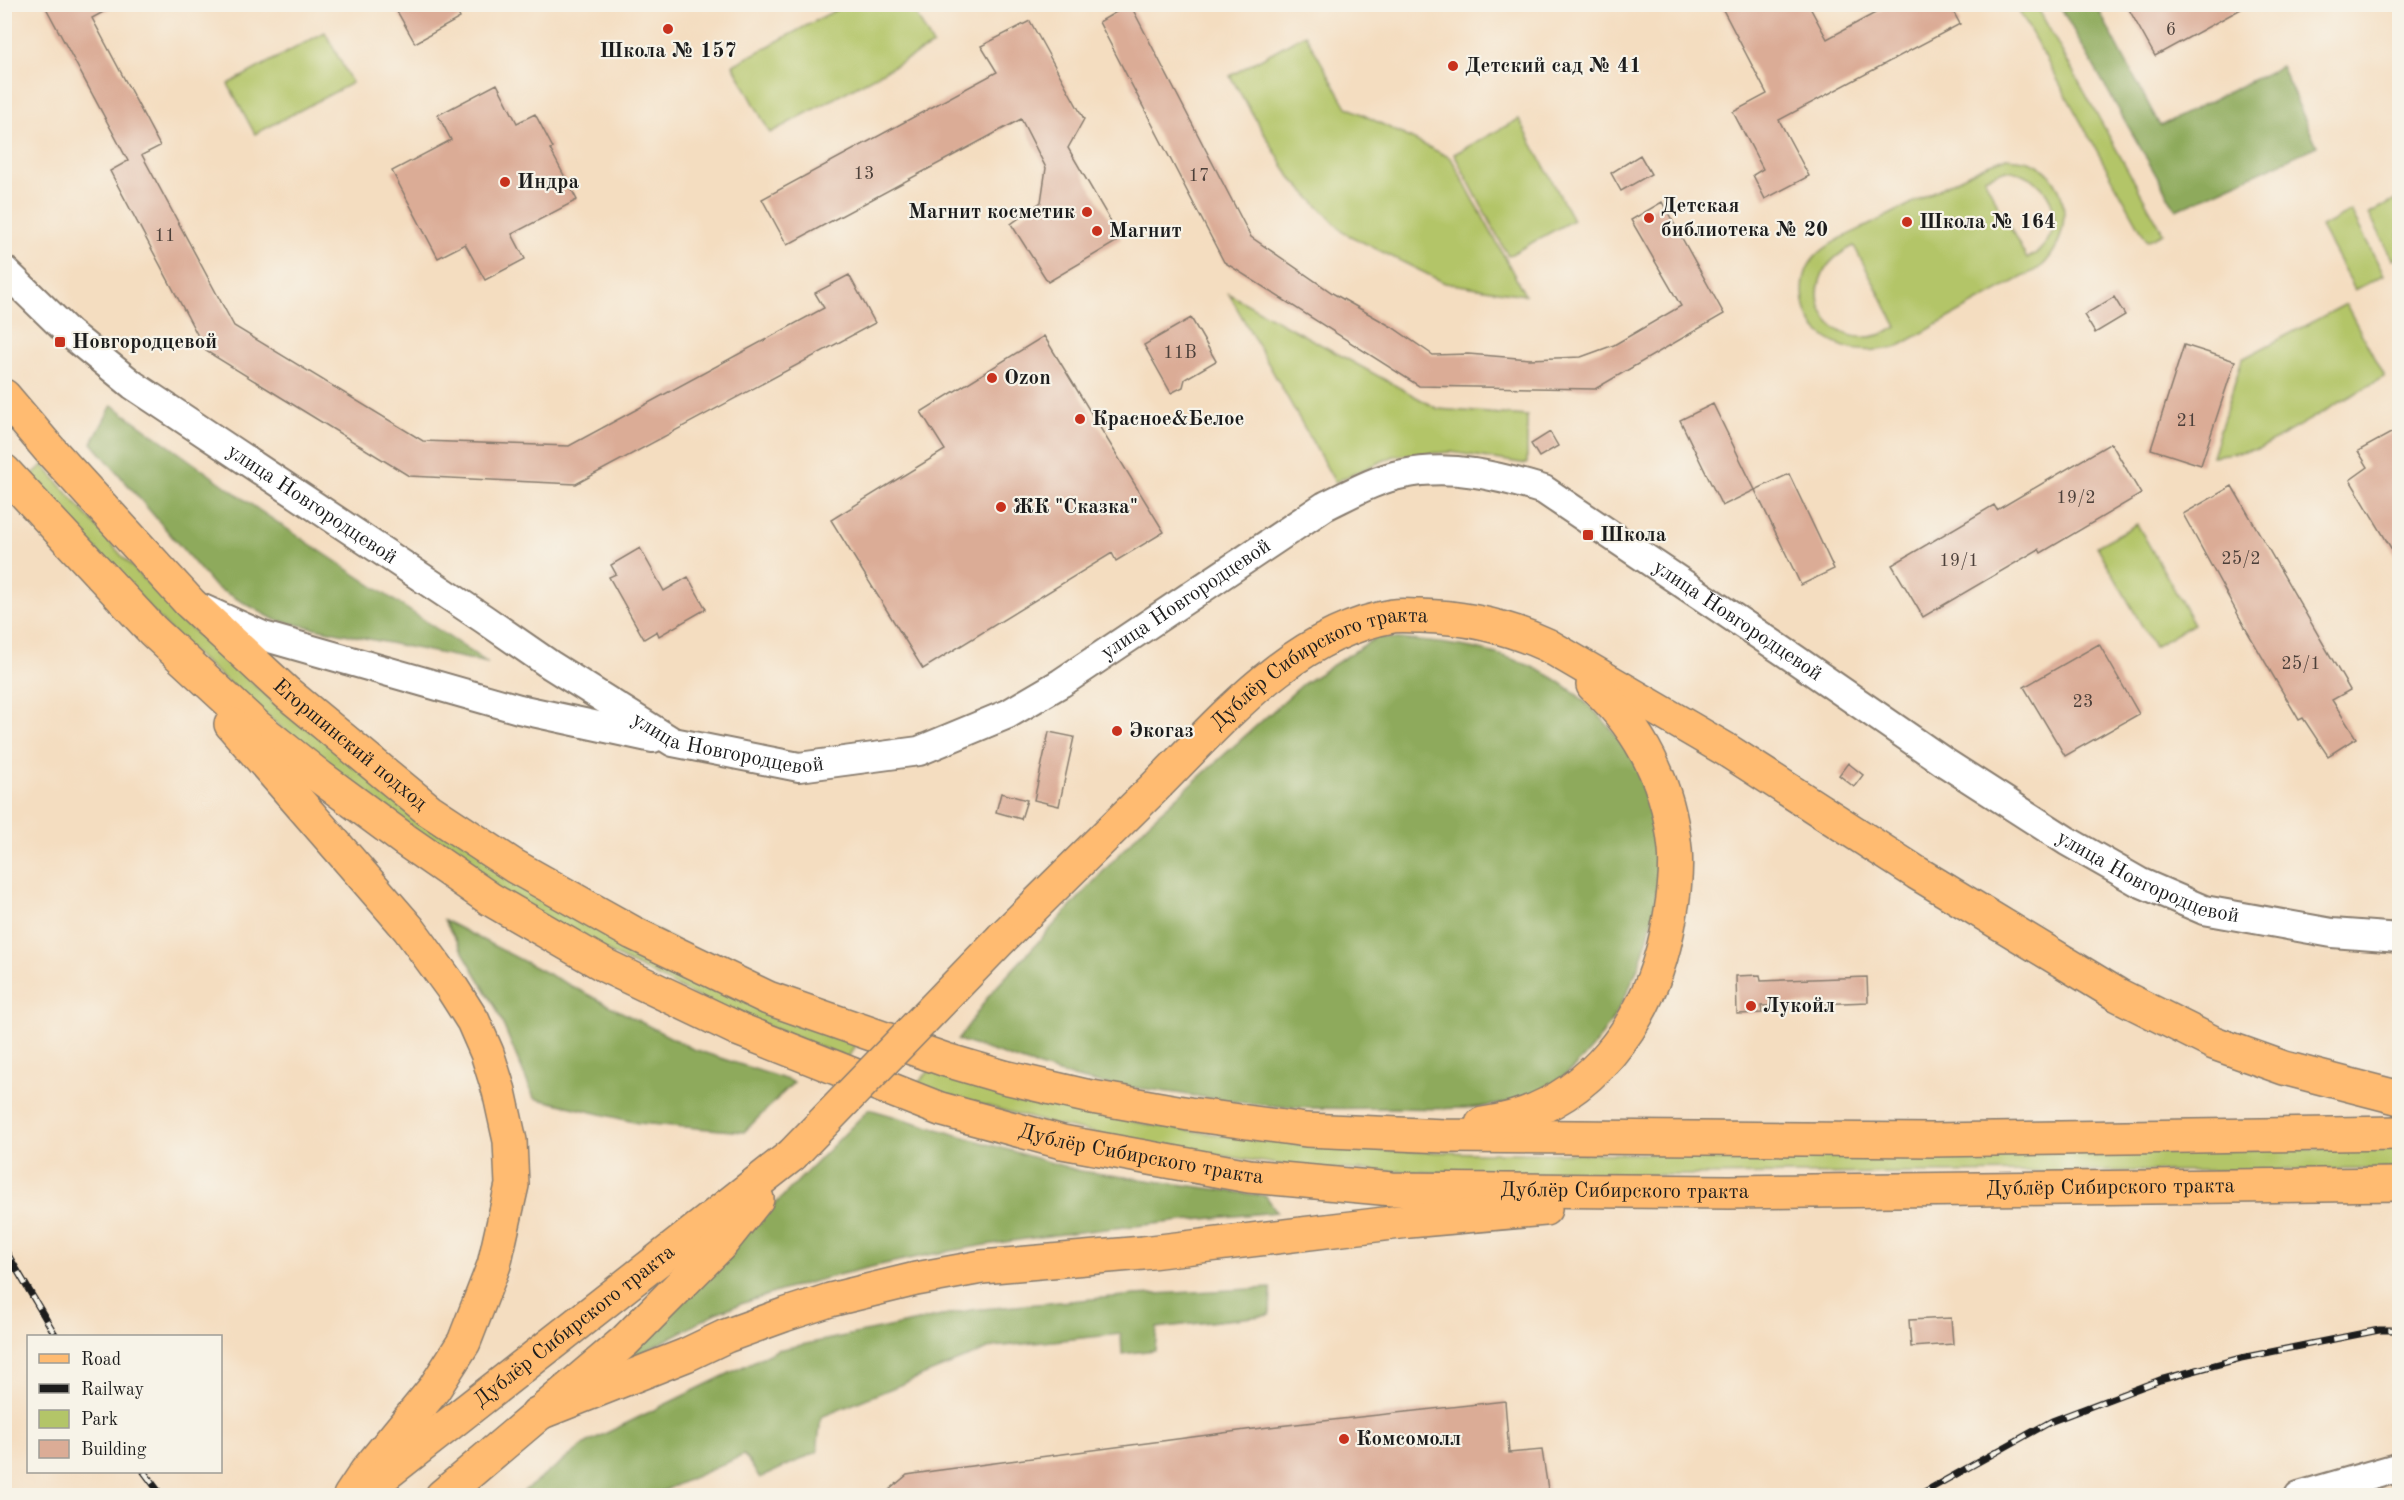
<svg xmlns="http://www.w3.org/2000/svg" width="2404" height="1500" viewBox="0 0 2404 1500" font-family="'Old Standard TT',serif">
<style>
.green{fill:#b3c568;stroke:#687042;stroke-width:1.5;fill-rule:evenodd}
.forest{fill:#8eaa5c;stroke:#55633c;stroke-width:1.5}
.building{fill:#dbac96}
.lines{fill:none;stroke-linecap:round;stroke-linejoin:round}
.minor-casing{stroke:#887c6e;stroke-width:32}
.major-casing{stroke:#887c6e;stroke-width:36}
.minor{stroke:#fff;stroke-width:28}
.major{stroke:#ffbb71;stroke-width:33}
.rail-casing{stroke:#1c1c1c;stroke-width:7}
.rail{stroke:#f7f3e8;stroke-width:4.5;stroke-dasharray:14;stroke-linecap:butt}
.major-bridge-casing{stroke:#887c6e;stroke-width:36;stroke-linecap:butt}
.major-bridge{stroke:#ffbb71;stroke-width:33}
.poi-dot{fill:#c8321e;stroke:#f7f3e8;stroke-width:2}
.labels{text-anchor:middle;dominant-baseline:central;stroke-width:4.5;stroke-linejoin:round;paint-order:stroke}
.number-label{font-size:18px;fill:#4c403a}
.poi-label{font-size:21px;font-weight:bold;fill:#1c1c1c;stroke:#f7f3e8;text-anchor:start}
.street-label{font-size:21px;fill:#1c1c1c;stroke:#f7f3e8}
</style>
<rect width="100%" height="100%" fill="#f7f3e8"/>
<filter id="ink" filterUnits="userSpaceOnUse"><feTurbulence type="fractalNoise" baseFrequency=".0167" numOctaves="2"/><feDisplacementMap in="SourceGraphic" scale="12" xChannelSelector="R" yChannelSelector="G"/><feConvolveMatrix kernelMatrix="1 2 1 2 8 2 1 2 1" color-interpolation-filters="sRGB"/></filter>
<filter id="wash" filterUnits="userSpaceOnUse"><feTurbulence type="fractalNoise" baseFrequency=".008" numOctaves="4" result="noise"/><feDisplacementMap in="SourceGraphic" scale="24" xChannelSelector="R" yChannelSelector="G"/><feGaussianBlur stdDeviation="1.35" result="paint"/><feColorMatrix in="noise" values="0 0 0 0 0 0 0 0 0 0 0 0 0 0 0 0 0 1.4 0 .05"/><feComposite in="paint" operator="in"/></filter>
<g filter="url(#wash)">
<rect width="100%" height="100%" fill="#f4ddc0"/>
<path class="green" d="M845,5H911L933,45L770,133L733,65Z
M2016,5H2036L2163,233L2147,241Z
M325,32L352,83L255,134L228,84Z
M1305,34L1347,107L1451,158L1525,295L1445,283L1344,233L1290,177L1230,76Z
M1519,119L1573,220L1508,256L1454,154Z
M2006,158C2017,159 2028,159 2038,165C2074,188 2070,241 2041,267L1897,347C1868,353 1842,353 1819,332C1800,315 1797,275 1816,256C1830,241 1853,233 1871,224C1911,204 1950,183 1990,163ZM2006,170C2056,176 2074,234 2027,259L1984,178ZM1854,246L1897,327C1830,367 1782,279 1854,246Z
M2399,198V256L2393,259L2369,214Z
M2351,211L2384,275L2355,290L2321,227Z
M1229,294L1438,409L1527,416V464L1451,452L1394,456L1335,482Z
M2346,304L2384,377L2259,449L2212,456L2242,359Z
M43,465L122,556L192,629L295,721L855,1045L848,1058L719,1008L532,913L369,803L181,642L29,477Z
M2137,524L2194,624L2154,647L2097,546Z
M931,1069L1078,1109L1145,1124L1254,1140L1357,1150L1479,1153L1699,1154L2399,1148V1169L1677,1175L1475,1174L1304,1168L1155,1146L1048,1123L915,1086Z"/>
<path class="forest" d="M2059,5H2096L2160,126L2281,66L2317,146L2176,210Z
M112,405L259,510L488,663L275,620L215,587L92,443Z
M1377,637C1439,643 1500,645 1555,679C1585,698 1616,730 1634,761C1645,778 1650,801 1653,821C1656,845 1659,872 1656,897C1646,969 1606,1057 1539,1092C1500,1112 1437,1109 1395,1108C1355,1108 1314,1110 1274,1106C1236,1103 1198,1096 1161,1091C1136,1088 1109,1086 1085,1080C1042,1070 1000,1053 958,1040L990,994L1147,824L1303,684Z
M444,920L693,1049L794,1082L744,1132L638,1123L534,1098L496,1008Z
M869,1109L1080,1171L1266,1196L1277,1212C1089,1230 900,1245 721,1311C709,1316 697,1324 685,1330C661,1343 637,1355 613,1368Z
M1271,1288L1270,1315L1157,1328L1155,1350L1122,1354L1121,1334L993,1347L821,1417L817,1452L760,1478L744,1455L654,1495L539,1496L524,1491L588,1442L777,1350L971,1310L1135,1295Z"/>
<g id="blocks">
<path class="building" d="M44,4H118L92,18L160,146L142,155L234,326L423,441L569,446L824,308L815,293L849,275L875,323L576,484L409,476L206,351L110,171L128,161Z
M393,4H453L460,18L415,43Z
M1130,4L1251,237L1334,294L1392,327L1433,355L1468,354L1530,359L1581,357L1614,345L1681,306L1631,220L1662,202L1724,314L1595,389L1419,386L1224,262L1099,22Z
M1720,4H1808L1827,39L1892,4H1949L1960,24L1779,120L1809,176L1765,199L1753,175L1763,169L1733,112L1767,94Z
M2126,4H2250L2155,56Z
M1030,21L1084,119L1068,148L1121,239L1048,282L1011,224L1041,202L1046,168L1021,119L787,245L762,199L997,72L981,46Z
M497,84L517,123L535,114L553,148L550,149L577,200L512,234L525,259L485,280L465,244L438,258L392,171L451,140L438,115Z
M1640,155L1651,174L1621,191L1611,173Z
M2114,297L2125,315L2095,333L2084,315Z
M1191,318L1216,361L1185,379L1183,387L1171,393L1144,345Z
M1044,336L1164,532L1116,561L1112,553L923,669L831,520L945,450L921,412Z
M2184,345L2235,361L2201,465L2151,449Z
M1713,404L1755,490L1722,506L1680,420Z
M2400,428V563L2350,480L2368,467L2358,451Z
M1550,432L1558,446L1539,457L1531,444Z
M2111,443L2141,494L2041,553L2039,549L1923,617L1892,565L1994,505L1997,510Z
M1789,474L1834,569L1801,585L1755,490Z
M2232,486L2350,690L2332,700L2356,738L2328,756L2303,718L2299,720L2247,631L2183,514Z
M640,548L664,591L688,577L706,609L659,636L657,631L644,639L609,577L616,574L611,565Z
M2099,644L2139,714L2065,756L2024,687Z
M1049,732L1074,737L1059,806L1034,800Z
M1848,763L1863,775L1854,787L1839,775Z
M1001,793L1027,800L1021,819L996,812Z
M1760,975L1761,981L1867,977L1868,1002L1761,1006L1762,1013L1737,1014L1736,976Z
M1951,1318L1953,1344L1911,1347L1909,1320Z
M1505,1401L1509,1453L1542,1450L1549,1496H882L907,1475L933,1471L1269,1427Z"/>
</g>
</g>
<g filter="url(#ink)">
<use href="#blocks" fill-opacity="0" stroke="#887c6e" stroke-width="1.5"/>
<g class="lines">
<defs>
<g id="minor">
<path id="s1" d="M4,270L69,333L133,385L484,619L549,664L673,742L799,767L919,751L1008,714L1061,683L1325,506C1350,494 1376,479 1403,474C1452,464 1498,476 1544,490L1792,657L1944,762L2067,841L2139,882L2204,910L2332,933L2400,938"/>
<path d="M203,609L263,636L519,709L653,738"/>
<path d="M2299,1496L2400,1467"/>
</g>
<g id="major">
<path id="s2" d="M4,396L49,449L190,603L287,693L429,810L514,866L633,933L768,998L946,1060L1004,1077L1086,1096L1189,1114L1306,1130L1445,1136L1932,1140L2400,1133"/>
<path id="s3" d="M4,471L153,631L256,726L320,777L405,840L490,899L606,966L740,1030L940,1109L1062,1142L1249,1176L1392,1189L1729,1192L2400,1184"/>
<path d="M231,724L409,929L452,988L473,1021L487,1053L499,1091L510,1141L512,1185L494,1265L464,1342L434,1389L366,1472L350,1496"/>
<path id="s4" d="M1002,938C1052,888 1103,838 1154,788C1221,721 1293,633 1393,616C1401,615 1411,616 1420,616C1465,617 1506,626 1547,645L1725,749L1917,873L2118,995L2214,1043L2284,1068L2400,1098"/>
<path d="M1482,1124C1590,1110 1653,1019 1670,917C1674,895 1677,871 1675,849C1669,785 1641,729 1593,685"/>
<path d="M537,1414L686,1355L726,1336L784,1315L830,1300L916,1279L982,1267L1143,1253L1409,1221L1545,1209"/>
<path id="s5" d="M373,1484L792,1155"/>
<path d="M442,1496L625,1341L721,1244L757,1199"/>
</g>
</defs>
<use href="#minor" class="minor-casing"/>
<use href="#major" class="major-casing"/>
<use href="#minor" class="minor"/>
<use href="#major" class="major"/>
<defs>
<path id="rail" d="M4,1248L56,1336
M144,1472L162,1496
M1917,1496L2052,1421L2160,1380L2241,1358L2379,1330H2400"/>
</defs>
<use href="#rail" class="rail-casing"/>
<use href="#rail" class="rail"/>
<defs>
<path id="major-bridge" d="M792,1155L1002,938"/>
</defs>
<use href="#major-bridge" class="major-bridge-casing"/>
<use href="#major-bridge" class="major-bridge"/>
</g>
</g>
<g class="poi-dot">
<circle cx="668" cy="29" r="6"/>
<circle cx="1453" cy="66" r="6"/>
<circle cx="505" cy="182" r="6"/>
<circle cx="1087" cy="212" r="6"/>
<circle cx="1649" cy="218" r="6"/>
<circle cx="1907" cy="222" r="6"/>
<circle cx="1097" cy="231" r="6"/>
<rect x="54" y="336" width="12" height="12" rx="3"/>
<circle cx="992" cy="378" r="6"/>
<circle cx="1080" cy="419" r="6"/>
<circle cx="1001" cy="507" r="6"/>
<rect x="1582" y="529" width="12" height="12" rx="3"/>
<circle cx="1117" cy="731" r="6"/>
<circle cx="1751" cy="1006" r="6"/>
<circle cx="1344" cy="1439" r="6"/>
</g>
<g class="labels">
<g class="number-label">
<text x="2171" y="30">6</text>
<text x="864" y="174">13</text>
<text x="1199" y="176">17</text>
<text x="165" y="236">11</text>
<text x="1180" y="353">11В</text>
<text x="2187" y="421">21</text>
<text x="2076" y="498">19/2</text>
<text x="2241" y="559">25/2</text>
<text x="1959" y="561">19/1</text>
<text x="2301" y="664">25/1</text>
<text x="2083" y="702">23</text>
</g>
<g class="poi-label">
<text x="668" y="51" text-anchor="middle">Школа № 157</text>
<text x="1465" y="66">Детский сад № 41</text>
<text x="517" y="182">Индра</text>
<text x="1661" y="206">Детская<tspan x="1661" dy="24">библиотека № 20</tspan></text>
<text x="1075" y="212" text-anchor="end">Магнит косметик</text>
<text x="1919" y="222">Школа № 164</text>
<text x="1109" y="231">Магнит</text>
<text x="72" y="342">Новгородцевой</text>
<text x="1004" y="378">Ozon</text>
<text x="1092" y="419">Красное&amp;Белое</text>
<text x="1013" y="507">ЖК "Сказка"</text>
<text x="1600" y="535">Школа</text>
<text x="1129" y="731">Экогаз</text>
<text x="1763" y="1006">Лукойл</text>
<text x="1356" y="1439">Комсомолл</text>
</g>
<g class="street-label">
<text stroke="none"><textPath href="#s1" startOffset="388">улица Новгородцевой</textPath></text>
<text stroke="none"><textPath href="#s1" startOffset="1378">улица Новгородцевой</textPath></text>
<text stroke="none"><textPath href="#s1" startOffset="2007">улица Новгородцевой</textPath></text>
<text stroke="none"><textPath href="#s4" startOffset="424">Дублёр Сибирского тракта</textPath></text>
<text stroke="none"><textPath href="#s1" startOffset="874">улица Новгородцевой</textPath></text>
<text stroke="none"><textPath href="#s2" startOffset="492">Егоршинский подход</textPath></text>
<text stroke="none"><textPath href="#s1" startOffset="2493">улица Новгородцевой</textPath></text>
<text stroke="none"><textPath href="#s3" startOffset="1354">Дублёр Сибирского тракта</textPath></text>
<text stroke="none"><textPath href="#s3" startOffset="2326">Дублёр Сибирского тракта</textPath></text>
<text stroke="none"><textPath href="#s3" startOffset="1840">Дублёр Сибирского тракта</textPath></text>
<text stroke="none"><textPath href="#s5" startOffset="256">Дублёр Сибирского тракта</textPath></text>
</g>
</g>
<rect width="2404" height="1500" fill="none" stroke="#f7f3e8" stroke-width="24"/>
<rect x="27" y="1335" width="195" height="138" fill="#f7f3e8" stroke="#9f9d96" stroke-width="1.5"/>
<rect x="39" y="1354" width="30" height="9" fill="#ffbb71" stroke="#9f9d96" stroke-width="1.5"/>
<text x="81" y="1365" font-size="18" fill="#1c1c1c">Road</text>
<rect x="39" y="1384" width="30" height="9" fill="#1c1c1c" stroke="#9f9d96" stroke-width="1.5"/>
<text x="81" y="1395" font-size="18" fill="#1c1c1c">Railway</text>
<rect x="39" y="1410" width="30" height="18" fill="#b3c568" stroke="#9f9d96" stroke-width="1.5"/>
<text x="81" y="1425" font-size="18" fill="#1c1c1c">Park</text>
<rect x="39" y="1440" width="30" height="18" fill="#dbac96" stroke="#9f9d96" stroke-width="1.5"/>
<text x="81" y="1455" font-size="18" fill="#1c1c1c">Building</text>
</svg>
